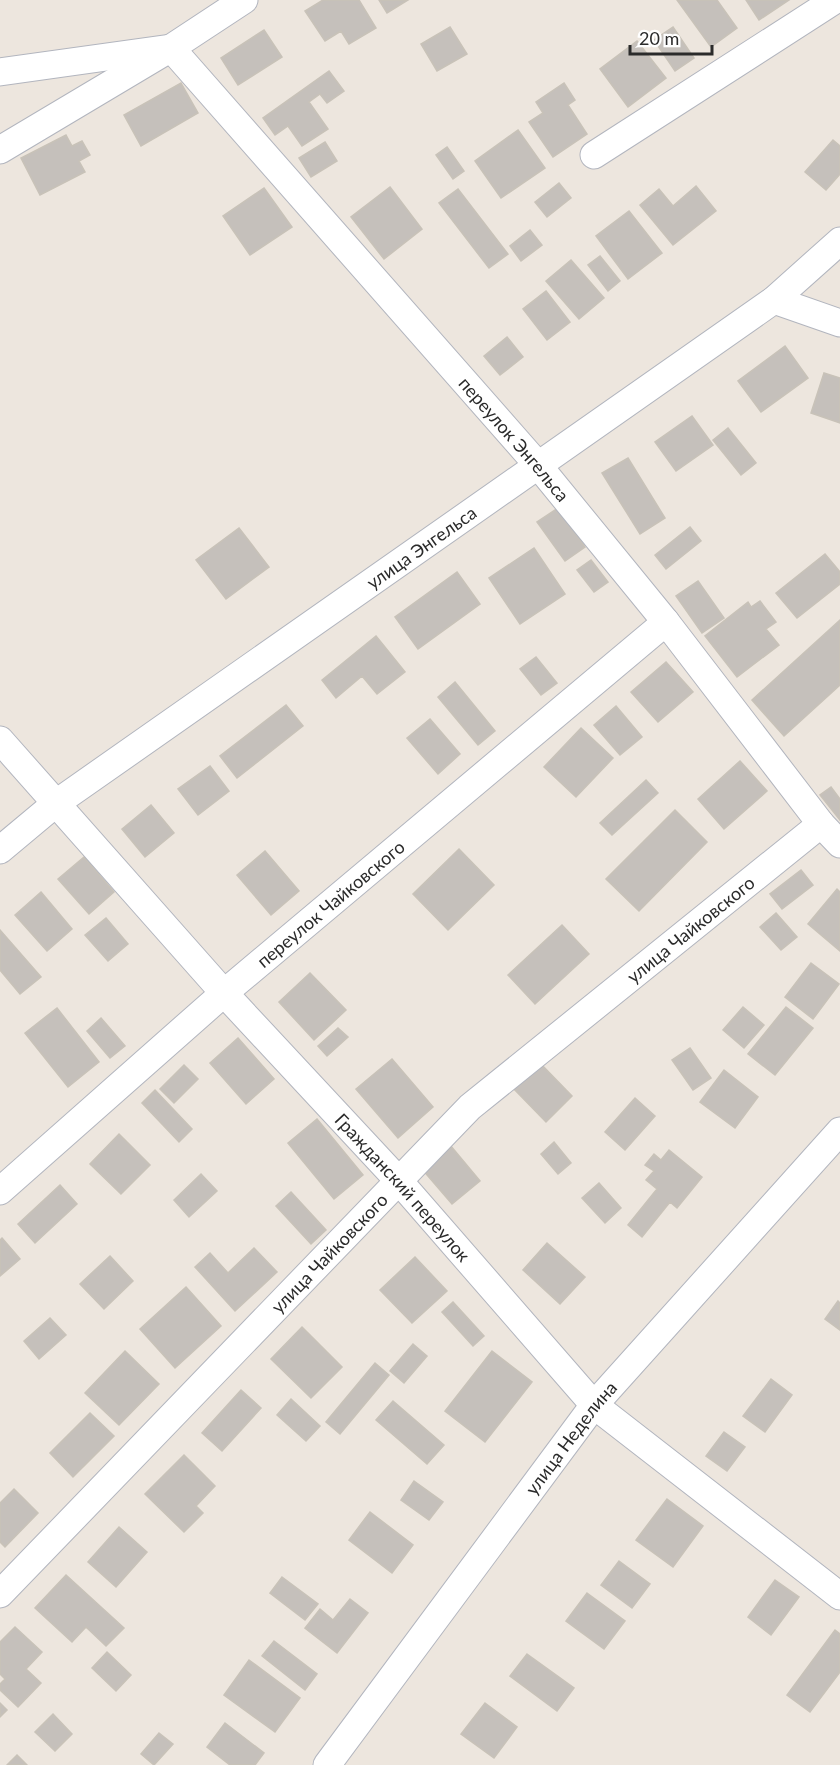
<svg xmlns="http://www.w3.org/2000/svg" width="840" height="1765" viewBox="0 0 840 1765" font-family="Lato,sans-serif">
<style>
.building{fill:#c5c0bb;stroke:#c8c2b8;stroke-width:1.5}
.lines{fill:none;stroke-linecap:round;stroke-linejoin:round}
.street-casing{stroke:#b2b5be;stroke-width:29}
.street{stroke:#fff;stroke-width:27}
.labels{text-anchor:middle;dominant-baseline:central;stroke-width:6;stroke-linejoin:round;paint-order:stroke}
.street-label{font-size:18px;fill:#2b2b2b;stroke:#fff}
</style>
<rect width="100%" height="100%" fill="#ede6de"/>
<path class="building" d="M323,0H359L376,28L349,44L341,31L325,41L305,11Z
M379,0H408L387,13Z
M677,0H717L737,28L711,47Z
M746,0H789L759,20Z
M450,27L467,54L437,71L421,44Z
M673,27L694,58L675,71L654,40Z
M264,30L282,57L238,85L221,58Z
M637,41L666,78L628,107L600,69Z
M329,71L344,91L327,103L320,94L309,102L328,129L302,146L288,126L275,135L263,118Z
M181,83L198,113L141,146L124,115Z
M564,83L575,100L568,105L587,134L553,157L529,122L543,113L536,102Z
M518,130L545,168L501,198L475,161Z
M66,135L72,146L82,141L90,155L79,161L85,172L40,195L21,158Z
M833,140L840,146V174L826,190L805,172Z
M325,142L337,161L311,177L299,158Z
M447,147L464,171L453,179L436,155Z
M559,183L571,198L547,217L535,202Z
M696,186L716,211L673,245L640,205L659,189L673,206Z
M390,187L422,229L384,259L351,217Z
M264,188L292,227L250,255L223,216Z
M458,189L508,254L489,268L439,203Z
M629,211L662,253L628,279L596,236Z
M530,230L542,245L521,261L510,246Z
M600,256L620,281L608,291L588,265Z
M571,260L604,298L579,319L546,281Z
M546,291L570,322L547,340L523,309Z
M507,337L523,357L500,375L484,356Z
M785,346L808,378L761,412L738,381Z
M824,373L840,378V423L811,413Z
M692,416L713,445L676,471L655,442Z
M728,428L756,463L741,475L713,440Z
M628,458L665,518L640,534L602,473Z
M558,508L585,547L565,561L537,522Z
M690,527L701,541L666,569L655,555Z
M239,528L269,567L226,599L196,560Z
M534,548L565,594L520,624L489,578Z
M825,554L840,572V584L797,618L776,593Z
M591,560L608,582L594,592L577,570Z
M457,572L480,604L418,649L395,617Z
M698,581L724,618L702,633L676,596Z
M760,601L776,622L766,629L779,645L737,677L705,636L748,602L751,607Z
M840,620V685L784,736L752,700Z
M376,636L405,672L377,694L362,676L336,698L322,680Z
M536,657L557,683L541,695L520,669Z
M666,662L693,692L658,722L631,692Z
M455,682L495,731L478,745L438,697Z
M286,705L303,726L237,778L220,756Z
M616,706L642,737L620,755L594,725Z
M430,719L460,754L438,774L407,738Z
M581,728L613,758L576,797L544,767Z
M740,761L767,791L724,829L698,799Z
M210,766L229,791L198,815L178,789Z
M646,780L658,793L612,835L600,823Z
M831,787L840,799V820L820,795Z
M151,805L174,833L145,857L122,829Z
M675,810L707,842L639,911L606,879Z
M459,849L494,885L448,930L413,894Z
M265,851L299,891L271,915L237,875Z
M84,857L114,892L89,914L58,879Z
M801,870L813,885L782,909L770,894Z
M837,889L840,892V951L808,924Z
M41,892L72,929L47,951L15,915Z
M776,913L797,937L781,950L760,927Z
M106,918L128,944L108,961L85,935Z
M562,925L589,954L535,1004L508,975Z
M0,930L41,977L20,994L0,970Z
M811,963L839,984L813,1019L785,997Z
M310,973L346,1010L314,1040L279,1002Z
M743,1007L764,1025L744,1048L723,1030Z
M786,1007L813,1028L775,1075L748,1054Z
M57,1008L99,1062L68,1087L25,1033Z
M101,1018L125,1046L110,1058L87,1031Z
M338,1028L348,1037L327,1056L318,1046Z
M238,1038L274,1079L246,1104L210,1063Z
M690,1048L711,1078L693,1090L672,1060Z
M392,1059L433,1107L398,1138L356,1089Z
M538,1061L572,1096L546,1122L512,1087Z
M184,1065L198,1079L174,1103L160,1089Z
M724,1070L758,1097L735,1128L700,1102Z
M155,1090L192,1129L179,1142L142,1103Z
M635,1098L655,1116L625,1150L605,1132Z
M317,1119L363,1175L334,1199L288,1143Z
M119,1134L150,1165L121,1194L90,1164Z
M554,1142L571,1163L558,1174L541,1154Z
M450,1145L480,1181L452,1204L422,1169Z
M669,1150L702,1177L677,1208L670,1202L642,1237L628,1225L657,1189L646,1180L654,1171L645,1165L654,1154L661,1160Z
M201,1174L217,1191L189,1217L174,1200Z
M599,1183L621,1208L605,1223L582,1198Z
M60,1185L77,1204L35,1243L18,1224Z
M291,1192L326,1230L311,1244L276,1206Z
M2,1238L20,1259L0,1276V1240Z
M547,1243L585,1277L560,1304L523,1270Z
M254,1248L277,1272L235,1311L195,1267L210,1253L228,1273Z
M110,1256L133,1281L104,1309L80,1284Z
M415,1257L447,1291L412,1323L380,1290Z
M186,1287L221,1326L175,1368L140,1329Z
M838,1301L840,1303V1330L825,1319Z
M453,1302L484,1336L473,1346L442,1312Z
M50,1318L66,1335L39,1359L24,1341Z
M302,1327L342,1367L311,1398L271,1359Z
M413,1344L427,1356L404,1383L390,1371Z
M125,1351L159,1384L119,1425L85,1393Z
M492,1351L532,1382L485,1442L445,1411Z
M375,1363L389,1375L340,1434L326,1422Z
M771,1379L792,1395L765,1432L743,1416Z
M241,1390L261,1408L222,1451L202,1433Z
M291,1399L320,1426L306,1441L277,1415Z
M393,1401L444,1445L427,1464L376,1420Z
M90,1413L114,1436L73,1477L50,1453Z
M724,1432L745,1447L727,1471L706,1456Z
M184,1455L215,1486L196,1506L203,1513L184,1532L145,1494Z
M414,1481L443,1502L429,1520L401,1500Z
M14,1489L38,1513L5,1547L0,1542V1503Z
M667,1499L703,1526L673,1567L636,1540Z
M370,1512L413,1545L392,1573L349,1540Z
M119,1527L147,1552L116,1587L88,1562Z
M619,1561L650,1584L632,1608L601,1585Z
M66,1575L124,1628L106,1646L86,1627L72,1642L35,1608Z
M282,1577L318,1604L305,1620L270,1593Z
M775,1580L799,1597L771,1635L748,1617Z
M587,1593L625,1621L604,1649L566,1621Z
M350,1599L368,1613L337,1653L305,1628L320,1609L333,1620Z
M15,1627L42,1652L26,1669L41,1683L18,1707L0,1690V1684L5,1679L0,1674V1642Z
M835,1630L840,1634V1672L810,1712L787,1695Z
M274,1641L317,1674L305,1690L262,1656Z
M107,1652L131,1675L116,1691L92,1668Z
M527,1654L574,1688L557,1711L510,1676Z
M249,1660L300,1698L275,1732L224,1695Z
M0,1703L7,1710L0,1717Z
M485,1703L517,1727L494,1758L461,1734Z
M53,1714L72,1734L55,1751L35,1732Z
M225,1723L264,1753L255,1765H230L207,1747Z
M159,1733L173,1744L154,1765L141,1754Z
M17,1755L27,1765H7Z"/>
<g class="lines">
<defs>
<g id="street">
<path id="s1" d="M0,72L171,48L537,464L666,622L821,824L840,844"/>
<path d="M0,150L171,48L244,0"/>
<path d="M594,155L835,0"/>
<path d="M774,300L840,323"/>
<path id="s2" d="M0,740L224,993L399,1181L594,1405L840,1596"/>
<path id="s3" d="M0,850L55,804L774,300L840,241"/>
<path id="s4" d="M0,1191L224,993L666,622"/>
<path id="s5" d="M0,1594L470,1107L821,824"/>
<path id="s6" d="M327,1765L594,1405L840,1131"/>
</g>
</defs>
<use href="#street" class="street-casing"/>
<use href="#street" class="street"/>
</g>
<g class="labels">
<g class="street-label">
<text stroke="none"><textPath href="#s1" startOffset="693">переулок Энгельса</textPath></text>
<text stroke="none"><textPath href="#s3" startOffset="519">улица Энгельса</textPath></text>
<text stroke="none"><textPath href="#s4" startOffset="438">переулок Чайковского</textPath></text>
<text stroke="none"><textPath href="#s5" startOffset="960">улица Чайковского</textPath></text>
<text stroke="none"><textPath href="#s2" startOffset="602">Гражданский переулок</textPath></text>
<text stroke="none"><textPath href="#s5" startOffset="474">улица Чайковского</textPath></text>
<text stroke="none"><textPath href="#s6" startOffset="408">улица Неделина</textPath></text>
</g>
</g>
<path d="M630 45v9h82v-9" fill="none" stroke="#2b2b2b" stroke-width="3"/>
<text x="639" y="45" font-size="18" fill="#2b2b2b" stroke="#ffffff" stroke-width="4.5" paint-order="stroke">20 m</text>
</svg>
